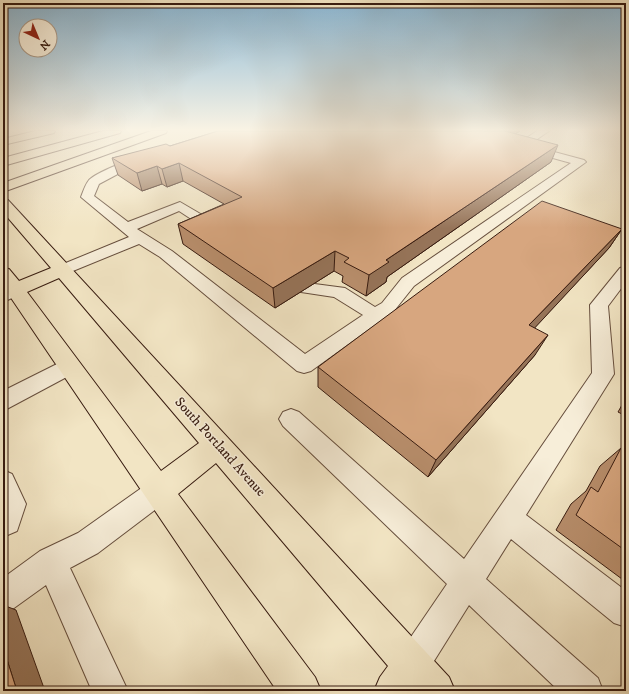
<svg xmlns="http://www.w3.org/2000/svg" width="629" height="694" viewBox="0 0 629 694" font-family="'IM FELL DW Pica',serif">
<style>
.lines{fill:none;stroke-linecap:round;stroke-linejoin:round}
.minor-casing{stroke:#664e3d;stroke-width:2}
.major-casing{stroke:#371b10;stroke-width:2}
.highway-casing{stroke:#371b10;stroke-width:2}
.minor{fill:#f7eed9;fill-rule:evenodd}
.major{fill:#f2e5c4;fill-rule:evenodd}
.highway{fill:#f2e5c4;fill-rule:evenodd}
.wall{fill:#b98f6d;stroke:#371b10}
.shaded-wall{fill:#967459;stroke:#371b10}
.building{fill:#d7a67f;stroke:#371b10}
.labels{text-anchor:middle;dominant-baseline:central;stroke-width:3;stroke-linejoin:round;paint-order:stroke}
.near-street-label{font-size:14px;fill:#371b10;stroke:#f7eed9}
</style>
<rect width="100%" height="100%" fill="#f2e5c4"/>
<filter id="stains"><feTurbulence type="fractalNoise" baseFrequency=".005" numOctaves="4"/><feColorMatrix values="0 0 0 0 .2 0 0 0 0 .09 0 0 0 0 .02 0 0 0 .5 -.17"/></filter>
<radialGradient id="worn" r=".72"><stop offset=".6" stop-color="#630" stop-opacity="0"/><stop offset="1" stop-color="#630" stop-opacity=".3"/></radialGradient>
<g class="lines">
<defs>
<path id="minor" d="M537,131H549L530,144L532,146L584,160L586,162L414,286L394,311L311,371L304,373L297,371L160,257L139,244L68,273L62,275L56,273L54,270L56,267L129,237L81,197C83,192 85,185 89,180C96,173 136,155 146,158L148,160L146,162L129,168L99,184L94,196L128,222L180,202L221,226L223,229L221,232H211L179,211L137,229L172,251L305,354L363,315L334,297L301,292L298,288L301,284L307,283L345,288L375,307L382,303L402,278L571,163L524,150L519,143Z
M626,266V282L608,306L614,374L526,515L626,591V627L614,623L511,539L486,579L598,678L603,691H559L469,605L424,677L412,683L400,677L394,665L400,653L447,584L283,426L279,419L283,412L291,409L299,412L464,559L592,373L590,305L620,268Z
M15,285L21,286L24,290L21,294L3,302V289Z
M69,358L76,360L79,366L76,372L3,411V391Z
M3,470L12,474L26,504L17,531L3,537Z
M159,478L168,482L172,491L168,500L98,553L70,568L128,691H92L46,585L14,608L3,613V578L40,551L78,533L150,482Z"/>
<path id="major" d="M3,199L8,200L449,677L455,691H374L380,677L388,666L216,463L178,494L315,677L321,691H277L3,286V268L9,269L19,281L51,268L3,212ZM59,278L199,443L161,471L27,292Z"/>
<path id="highway" d="M35,131H55L54,133L3,145V139Z
M103,131H121L120,133L3,166V158Z
M151,131H167L166,133L3,192V183Z"/>
</defs>
<use href="#minor" class="minor-casing"/>
<use href="#major" class="major-casing"/>
<use href="#highway" class="highway-casing"/>
<use href="#minor" class="minor"/>
<use href="#major" class="major"/>
<use href="#highway" class="highway"/>
</g>
<path class="wall" d="M218,131H520L515,134L551,162L387,277L386,282L366,296L342,282L343,276L334,271L275,308L183,244L178,224L224,204L183,181L167,187L162,184L142,191L118,175L112,158L170,146Z
M622,229L609,248L534,328L535,355L428,477L318,387V367Z
M626,398V416L618,412Z
M621,448L626,452V582L556,530L571,504L586,491L600,466Z"/>
<path class="shaded-wall" d="M499,131H520L494,146Z
M558,145L551,162L387,277L386,282L366,296L369,275L386,260Z
M179,163L183,181L167,187L162,169Z
M157,166L162,184L142,191L137,173Z
M622,229L609,248L518,346L529,325Z
M335,251L334,271L275,308L273,288Z
M548,335L535,355L428,477L436,460Z
M3,605L16,610L45,691H17L3,647Z"/>
<path class="building" d="M218,131H505L558,145L386,260L389,262L369,275L344,262L349,258L335,251L273,288L178,224L242,197L179,163L162,169L157,166L137,173L112,158L166,144L170,146Z
M542,201L622,229L529,325L548,335L436,460L318,367Z
M621,448L626,452V551L576,515L591,487L598,492Z
M3,647L17,691H3Z"/>
<linearGradient id="sky" x2="0" y2="1"><stop stop-color="#8ab8d6"/><stop offset="0.57" stop-color="#f9f3e4"/><stop offset="1" stop-color="#f9f3e4" stop-opacity="0"/></linearGradient>
<rect width="629" height="228" fill="url(#sky)"/>
<g class="labels">
<g class="near-street-label">
<text transform="translate(220 447) rotate(48)">South Portland Avenue</text>
</g>
</g>
<rect width="629" height="694" fill="none" stroke="#f2e5c4" stroke-width="16"/>
<rect x="4" y="4" width="621" height="686" fill="none" stroke="#371b10" stroke-width="2"/>
<rect x="8" y="8" width="613" height="678" fill="none" stroke="#371b10"/>
<g transform="translate(38 38) rotate(136)"><circle r="19" fill="#f7eed9" stroke="#aa9a89"/>
<path d="M0-3L7 15L0 10L-7 15Z" fill="#8f2418"/>
<text y="-6" font-size="11" font-weight="bold" text-anchor="middle" fill="#371b10">N</text>
</g>
<rect width="100%" height="100%" filter="url(#stains)"/>
<rect width="100%" height="100%" fill="url(#worn)"/>
</svg>
